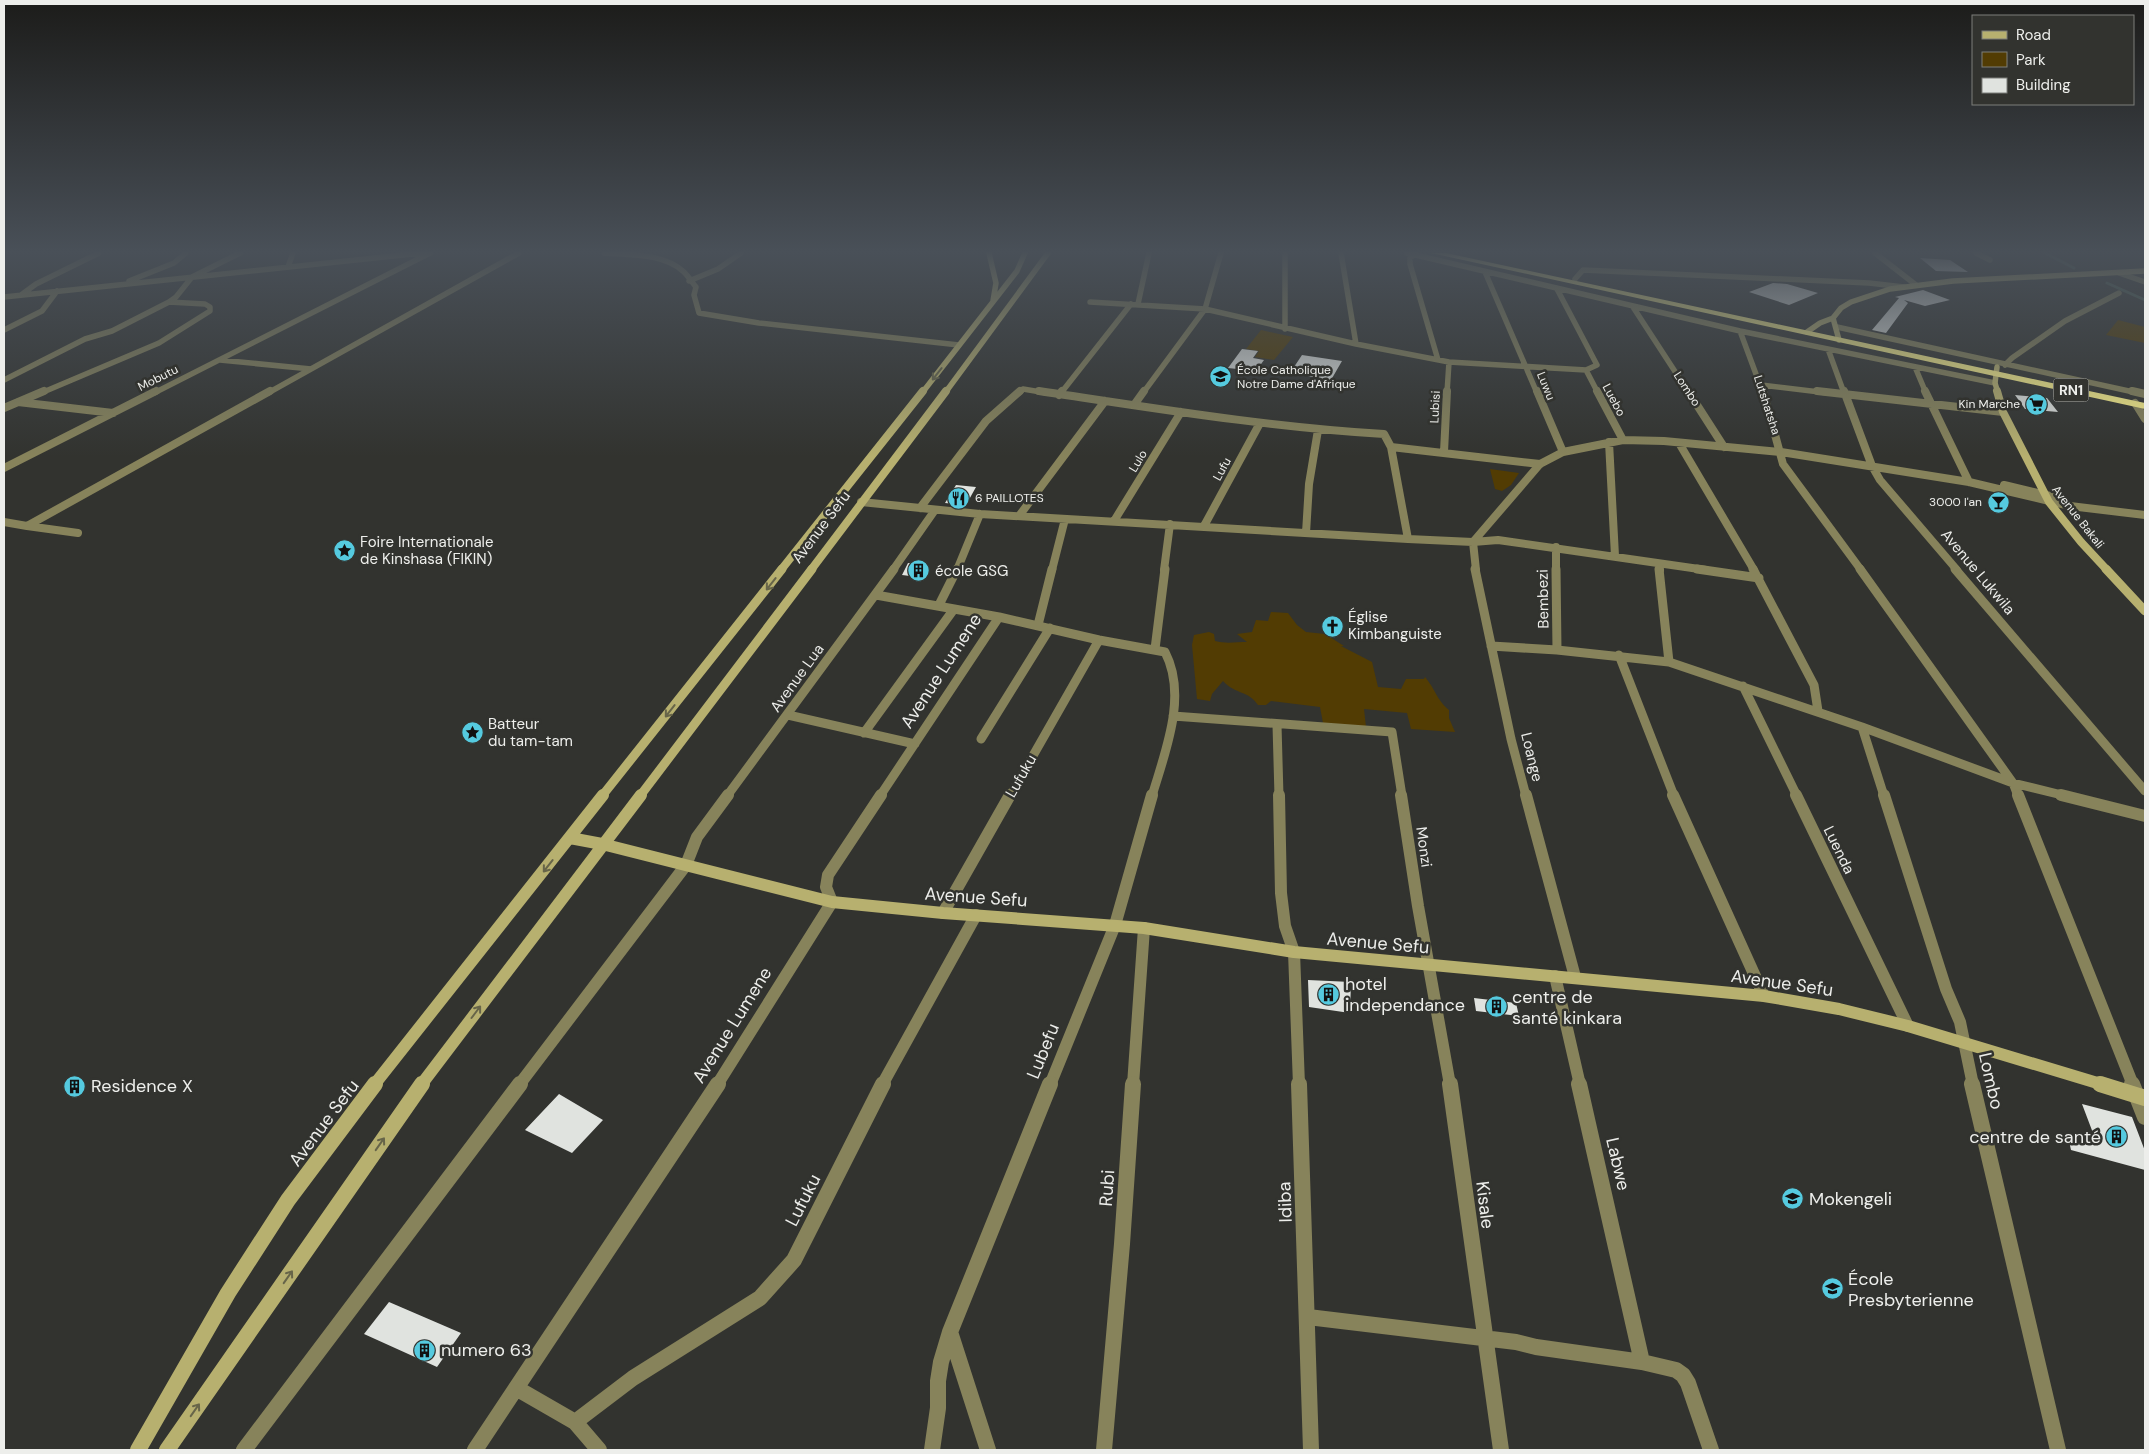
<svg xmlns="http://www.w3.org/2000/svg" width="2149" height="1454" viewBox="0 0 2149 1454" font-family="'DM Sans',sans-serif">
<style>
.green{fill:#523c03}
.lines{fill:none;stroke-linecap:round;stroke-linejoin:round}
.stream{stroke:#4c6457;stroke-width:3}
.building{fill:#e0e3df}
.street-far4{stroke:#87835b;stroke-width:5.5}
.street-far3{stroke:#87835b;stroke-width:8}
.street-far2{stroke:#87835b;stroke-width:9}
.street-far1{stroke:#87835b;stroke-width:12}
.street{stroke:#87835b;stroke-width:16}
.secondary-far4{stroke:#b7b06f;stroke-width:5.5}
.secondary-far3{stroke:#b7b06f;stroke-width:8}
.secondary-far2{stroke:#b7b06f;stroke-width:9}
.secondary-far1{stroke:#b7b06f;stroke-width:12}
.secondary{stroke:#b7b06f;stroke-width:16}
.highway{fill:#fdf38b;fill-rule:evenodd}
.oneway{stroke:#676549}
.labels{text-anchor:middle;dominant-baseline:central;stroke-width:5;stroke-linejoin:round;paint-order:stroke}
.far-poi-label{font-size:12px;fill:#edeeeb;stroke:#32332f;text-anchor:start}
.far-street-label{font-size:12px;fill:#edeeeb;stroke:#32332f}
.shield{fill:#32332f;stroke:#b5b6b3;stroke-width:1}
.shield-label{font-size:14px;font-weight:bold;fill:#edeeeb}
.street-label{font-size:15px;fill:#edeeeb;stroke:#32332f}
.poi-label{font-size:15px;fill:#edeeeb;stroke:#32332f;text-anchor:start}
.near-street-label{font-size:18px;fill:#edeeeb;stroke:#32332f}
.near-poi-label{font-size:18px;fill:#edeeeb;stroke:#32332f;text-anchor:start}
</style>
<rect width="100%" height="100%" fill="#32332f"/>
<path class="green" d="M2118,320L2145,327V343L2106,335Z
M1261,330L1293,337L1274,360L1255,357L1259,351L1246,349Z
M1490,469L1519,473L1511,485L1502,491L1495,489Z
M1271,612L1288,613L1297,625L1306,632L1325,634L1344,646H1341L1372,662L1378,687L1401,689L1406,679H1424L1425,677C1436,690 1436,699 1449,710V718L1455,732L1411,729L1407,713L1364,709L1366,727L1323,723L1320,707L1271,701L1266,705H1258C1248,690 1236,695 1223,681L1212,694L1210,701L1197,699L1192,645L1194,635L1209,632L1214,634L1215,641C1226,644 1236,642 1247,642L1237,634L1252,632L1256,620L1268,621Z"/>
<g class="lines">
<path class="stream" d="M2045,253L2074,268
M2107,283L2145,300"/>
</g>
<path class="building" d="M1920,258L1950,260L1968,272L1936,271Z
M1773,283L1787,284L1818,293L1789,305L1749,292Z
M1923,290L1950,300L1925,306L1904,300L1908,303L1886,333L1872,330L1899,298L1895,297Z
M1242,349L1258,351L1253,358L1264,360L1256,371L1228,368Z
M1302,355L1342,361L1331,380L1290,373Z
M2015,395L2047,398L2058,412L2025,409Z
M956,485L976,487L966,505L945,503Z
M908,563L924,565L918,577L902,575Z
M1308,980L1351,982L1350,1013L1309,1007Z
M1474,998L1516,1003L1519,1016L1476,1011Z
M559,1094L603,1120L572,1153L525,1130Z
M2082,1104L2132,1117L2145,1151V1170L2071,1150L2067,1132L2096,1141Z
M389,1302L461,1333L437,1367L364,1334Z"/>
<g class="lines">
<path class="street-far4" d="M604,253C629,255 664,253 684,272C688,276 692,282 696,287L694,295L699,313L759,323L959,345
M1285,253V329
M1341,253L1356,344
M1407,253L1740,331L1995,383
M1416,253L1410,258V264L1438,360
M1875,253L1916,285
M1976,253L1990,260
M288,267L293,253
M1485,272L1537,393
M2119,273L2145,282
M1575,279L1583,270L1869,283L1904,287
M129,281L174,263L186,253
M689,281L718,269L741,253
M21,295L36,284L99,253
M4,297L422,253
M1090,302L1205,309L1356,344L1449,362L1586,370L1597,365L1557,289
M1138,304L1149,253
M1633,307L1689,393
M1837,327L2138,393
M4,330L42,311L57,291
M1740,331L1763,393
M1828,349L1844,393
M220,360L311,369
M2005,365L2012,358L2065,321L2119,293
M1915,367L1926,393
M1586,370L1598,393
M4,380L85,339L112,331L169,302L176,297L192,277L240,253
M1761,385L1828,393
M41,393L159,343L210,311V307L205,304L169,302
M154,393L430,253
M268,393L519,253
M1019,393L1023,389L1047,393
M1061,393L1131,304
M1143,393L1205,309L1221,253
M1447,393L1449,362"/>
<path class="street-far3" d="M1039,391C1154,408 1268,427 1384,434L1391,447L1408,539
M1537,391L1563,452
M1597,391L1623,440
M1688,391L1724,447
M1763,391L1783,464L1861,570
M1817,391L2003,412
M1844,391L1872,466L1880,480L1957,570
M1925,391L1969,482
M2132,391L2145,394
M1059,395L1062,391
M18,402L113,413
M2135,403L2145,419
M1134,405L1144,391
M4,408L44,391
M1609,442L1615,556
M1679,443L1754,570
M1391,447L1540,464
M1444,452L1447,391
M4,468L156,391
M2004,485L2063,499
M861,502L980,514L1408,539L1473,542L1498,540L1706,570
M920,508L986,421L1020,391
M1019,516L1105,401
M1114,521L1181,412
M4,522L27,526L270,391
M27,526L78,533
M1204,526L1260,423
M1306,533L1309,484L1318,430
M1473,542L1540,464L1563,452L1623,440L1664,441L1781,452L1969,482L2070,506L2145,515
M1473,542L1476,570
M1556,547V570
M1659,564L1660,570
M893,570L935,510
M957,570L980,514
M1052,570L1065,519
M1164,570L1170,524"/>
<path class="street-far2" d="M1475,569L1511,739L1526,796
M1556,569L1557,650
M1659,569L1669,662
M1697,569L1759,578
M1753,569L1814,685L1818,711
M1860,569L2013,783L2018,796
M1955,569L2145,791
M876,595L999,617L1099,640L1165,652C1188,696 1165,752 1152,796
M939,605L957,569
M1038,625L1052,569
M1491,646L1557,650L1669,662L1862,727L2013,783L2066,796
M1155,649L1165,569
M1619,655L1674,796
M1743,686L1797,796
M788,715L915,744
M1173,716L1392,732L1402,796
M1277,725L1279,796
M1862,727L1884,796
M864,733L954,609
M981,739L1050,628
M727,796L894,569
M880,796L999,617
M1010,796L1099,640"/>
<path class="street-far1" d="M1279,795L1281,893L1285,926L1294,952L1299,1085
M1401,795L1418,906L1450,1085
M1526,795L1575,977
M1673,795L1764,996
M1796,795L1908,1026
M1884,795L1946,989L1960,1022L1973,1085
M2018,795L2133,1085
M2061,795L2145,816
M943,913L1010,795
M1555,976L1580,1085
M519,1085L686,865L697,837L728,795
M717,1085L832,902L826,887L828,875L881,795
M882,1085L976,915
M1050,1085L1115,925L1152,795
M1133,1085L1144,928"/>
<path class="street" d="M1299,1084L1311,1450
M1450,1084L1501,1450
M1579,1084L1642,1362
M1972,1084L2058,1450
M2132,1084L2145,1117
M1308,1317L1516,1342L1536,1347L1642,1362L1676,1370L1683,1375L1688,1383L1711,1450
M950,1332L988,1450
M516,1388L575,1422L599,1450
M575,1422L633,1378L760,1298L794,1260L883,1084
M244,1450L520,1084
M475,1450L718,1084
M932,1450L938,1408V1381L941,1362L950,1332L1050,1084
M1104,1450L1122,1244L1133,1084"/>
<path class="secondary-far4" d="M989,253L996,283L993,301
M1833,318L1839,340
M1807,332L1820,323L1833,318L1841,308L1851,302L1890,289L1953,281L2145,271
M1997,367L1995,383L1998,393
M922,393L1017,271L1025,253
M945,393L1048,253"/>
<path class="secondary-far3" d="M1997,391L2003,412L2049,502L2081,542L2107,570
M781,570L923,391
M811,570L946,391"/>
<path class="secondary-far2" d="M2106,569L2145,611
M602,796L782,569
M640,796L812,569"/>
<path class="secondary-far1" d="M570,838L602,844L832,902L943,913L1144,928L1294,952L1764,996L1839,1009L1908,1026L2104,1085
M374,1085L603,795
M421,1085L641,795"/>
<path class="secondary" d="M2100,1084L2145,1098
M138,1450L228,1293L288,1200L375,1084
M167,1450L422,1084"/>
<path class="highway" d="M1431,253H1446L2145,403V409Z"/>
</g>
<defs><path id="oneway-shaft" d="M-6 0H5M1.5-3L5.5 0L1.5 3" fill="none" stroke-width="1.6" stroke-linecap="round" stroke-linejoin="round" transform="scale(1.25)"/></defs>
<g class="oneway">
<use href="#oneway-shaft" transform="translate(937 374) rotate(128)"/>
<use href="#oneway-shaft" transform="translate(771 584) rotate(128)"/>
<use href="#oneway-shaft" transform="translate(670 711) rotate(128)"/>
<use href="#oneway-shaft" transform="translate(548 866) rotate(128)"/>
<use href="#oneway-shaft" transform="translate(476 1012) rotate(-53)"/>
<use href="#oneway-shaft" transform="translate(380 1144) rotate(-55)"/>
<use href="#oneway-shaft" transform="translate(288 1277) rotate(-55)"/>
<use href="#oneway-shaft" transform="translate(195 1410) rotate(-55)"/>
</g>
<linearGradient id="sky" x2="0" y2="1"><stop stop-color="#1c1c1a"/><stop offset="0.55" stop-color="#495058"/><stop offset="1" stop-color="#495058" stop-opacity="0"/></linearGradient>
<rect width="2149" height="457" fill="url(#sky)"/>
<defs>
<symbol id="school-disc" viewBox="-11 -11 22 22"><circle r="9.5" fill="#55cadf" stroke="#32332f"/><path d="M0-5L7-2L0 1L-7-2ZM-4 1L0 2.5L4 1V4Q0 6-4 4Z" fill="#111"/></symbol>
<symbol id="supermarket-disc" viewBox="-11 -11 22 22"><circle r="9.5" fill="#55cadf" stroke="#32332f"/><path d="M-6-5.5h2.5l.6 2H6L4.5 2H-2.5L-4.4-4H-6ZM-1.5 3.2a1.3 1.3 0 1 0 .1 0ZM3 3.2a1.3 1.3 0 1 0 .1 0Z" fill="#111"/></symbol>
<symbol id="restaurant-disc" viewBox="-11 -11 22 22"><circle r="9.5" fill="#55cadf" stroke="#32332f"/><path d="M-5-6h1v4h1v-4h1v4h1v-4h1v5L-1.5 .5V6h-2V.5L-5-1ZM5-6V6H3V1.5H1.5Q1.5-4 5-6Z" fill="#111"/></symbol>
<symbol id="bar-disc" viewBox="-11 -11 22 22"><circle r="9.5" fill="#55cadf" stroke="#32332f"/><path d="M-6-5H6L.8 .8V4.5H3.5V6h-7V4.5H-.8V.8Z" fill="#111"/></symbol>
<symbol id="sight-disc" viewBox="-11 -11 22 22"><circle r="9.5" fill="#55cadf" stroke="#32332f"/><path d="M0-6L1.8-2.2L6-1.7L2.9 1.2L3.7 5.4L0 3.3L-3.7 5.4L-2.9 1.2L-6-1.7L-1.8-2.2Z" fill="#111"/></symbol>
<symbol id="building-disc" viewBox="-11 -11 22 22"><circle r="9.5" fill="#55cadf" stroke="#32332f"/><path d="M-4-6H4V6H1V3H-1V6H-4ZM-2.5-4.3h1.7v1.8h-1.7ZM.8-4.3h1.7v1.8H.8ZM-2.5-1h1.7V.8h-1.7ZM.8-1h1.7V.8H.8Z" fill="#111"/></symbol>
<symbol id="church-disc" viewBox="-11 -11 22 22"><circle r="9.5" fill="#55cadf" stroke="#32332f"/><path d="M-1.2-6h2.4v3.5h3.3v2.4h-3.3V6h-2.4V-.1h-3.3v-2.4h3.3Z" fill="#111"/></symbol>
</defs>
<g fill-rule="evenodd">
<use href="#school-disc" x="1208" y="364" width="25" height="25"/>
<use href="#supermarket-disc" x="2024" y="392" width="25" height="25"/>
<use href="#restaurant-disc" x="946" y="486" width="25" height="25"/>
<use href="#bar-disc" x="1986" y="490" width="25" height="25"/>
<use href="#sight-disc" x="332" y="538" width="25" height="25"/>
<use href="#building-disc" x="906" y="558" width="25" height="25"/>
<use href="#church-disc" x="1320" y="614" width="25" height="25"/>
<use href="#sight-disc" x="460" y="720" width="25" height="25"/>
<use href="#building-disc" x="1316" y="982" width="25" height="25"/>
<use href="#building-disc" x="1484" y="994" width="25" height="25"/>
<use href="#building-disc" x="62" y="1074" width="25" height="25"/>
<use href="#building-disc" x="2104" y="1124" width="25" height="25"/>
<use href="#school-disc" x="1780" y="1186" width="25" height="25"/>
<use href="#school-disc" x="1820" y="1276" width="25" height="25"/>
<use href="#building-disc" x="412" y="1338" width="25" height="25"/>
</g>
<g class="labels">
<g class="far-poi-label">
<text x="1237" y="370">École Catholique<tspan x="1237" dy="14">Notre Dame d'Afrique</tspan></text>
<text x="2020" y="404" text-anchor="end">Kin Marche</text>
<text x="975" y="498">6 PAILLOTES</text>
<text x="1982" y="502" text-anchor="end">3000 l'an</text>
</g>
<g class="far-street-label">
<text transform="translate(158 378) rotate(-27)">Mobutu</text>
<text transform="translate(1546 386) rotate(68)">Luwu</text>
<text transform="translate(1687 389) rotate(57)">Lombo</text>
<text transform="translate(1614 400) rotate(62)">Luebo</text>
<text transform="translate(1767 405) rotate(72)">Lutshatsha</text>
<text transform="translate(1435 407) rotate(-87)">Lubisi</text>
<text transform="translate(1138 461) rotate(-59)">Lulo</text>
<text transform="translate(1222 469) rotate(-61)">Lufu</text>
<text transform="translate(2078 517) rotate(52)">Avenue Bakali</text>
</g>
<rect class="shield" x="2053.5" y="378.5" width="35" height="23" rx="4"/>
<g class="shield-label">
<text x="2071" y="390">RN1</text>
</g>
<g class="street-label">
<text transform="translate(821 527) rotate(-53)">Avenue Sefu</text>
<text transform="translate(1978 572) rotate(50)">Avenue Lukwila</text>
<text transform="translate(1543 599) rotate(-91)">Bembezi</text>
<text transform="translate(797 678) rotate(-54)">Avenue Lua</text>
<text transform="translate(1532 757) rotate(76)">Loange</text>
<text transform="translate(1021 776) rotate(-60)">Lufuku</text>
<text transform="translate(1424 847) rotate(82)">Monzi</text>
<text transform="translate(1839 850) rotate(64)">Luenda</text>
</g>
<g class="poi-label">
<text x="360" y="542">Foire Internationale<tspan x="360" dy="17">de Kinshasa (FIKIN)</tspan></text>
<text x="935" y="571">école GSG</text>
<text x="1348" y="617">Église<tspan x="1348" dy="17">Kimbanguiste</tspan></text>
<text x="488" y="724">Batteur<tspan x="488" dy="17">du tam-tam</tspan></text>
</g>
<g class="near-street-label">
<text transform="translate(941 671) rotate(-57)">Avenue Lumene</text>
<text transform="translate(976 897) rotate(4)">Avenue Sefu</text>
<text transform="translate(1378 943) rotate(5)">Avenue Sefu</text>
<text transform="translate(1782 983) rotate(8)">Avenue Sefu</text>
<text transform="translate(732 1025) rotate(-58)">Avenue Lumene</text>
<text transform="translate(1043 1051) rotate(-68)">Lubefu</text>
<text transform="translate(1991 1081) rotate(77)">Lombo</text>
<text transform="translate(324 1123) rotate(-53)">Avenue Sefu</text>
<text transform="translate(1618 1164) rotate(77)">Labwe</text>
<text transform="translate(1107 1188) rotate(-86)">Rubi</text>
<text transform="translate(803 1200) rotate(-63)">Lufuku</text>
<text transform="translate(1285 1202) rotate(-92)">Idiba</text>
<text transform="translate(1485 1205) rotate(83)">Kisale</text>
</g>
<g class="near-poi-label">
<text x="1345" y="984">hotel<tspan x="1345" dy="21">independance</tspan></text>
<text x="1512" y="997">centre de<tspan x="1512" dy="21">santé kinkara</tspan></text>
<text x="91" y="1086">Residence X</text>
<text x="2101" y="1137" text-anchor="end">centre de santé</text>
<text x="1809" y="1199">Mokengeli</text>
<text x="1848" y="1279">École<tspan x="1848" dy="21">Presbyterienne</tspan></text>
<text x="441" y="1350">numero 63</text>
</g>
</g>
<rect width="2149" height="1454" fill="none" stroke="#edeeeb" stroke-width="10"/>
<rect x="1972" y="15" width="162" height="90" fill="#32332f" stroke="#7d7e7a"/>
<rect x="1982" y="31" width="25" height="8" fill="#b7b06f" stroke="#7d7e7a"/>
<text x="2016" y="40" font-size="15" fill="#edeeeb">Road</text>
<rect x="1982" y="52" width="25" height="15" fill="#523c03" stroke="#7d7e7a"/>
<text x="2016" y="65" font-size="15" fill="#edeeeb">Park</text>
<rect x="1982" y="78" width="25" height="15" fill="#e0e3df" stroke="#7d7e7a"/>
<text x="2016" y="90" font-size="15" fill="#edeeeb">Building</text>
</svg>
